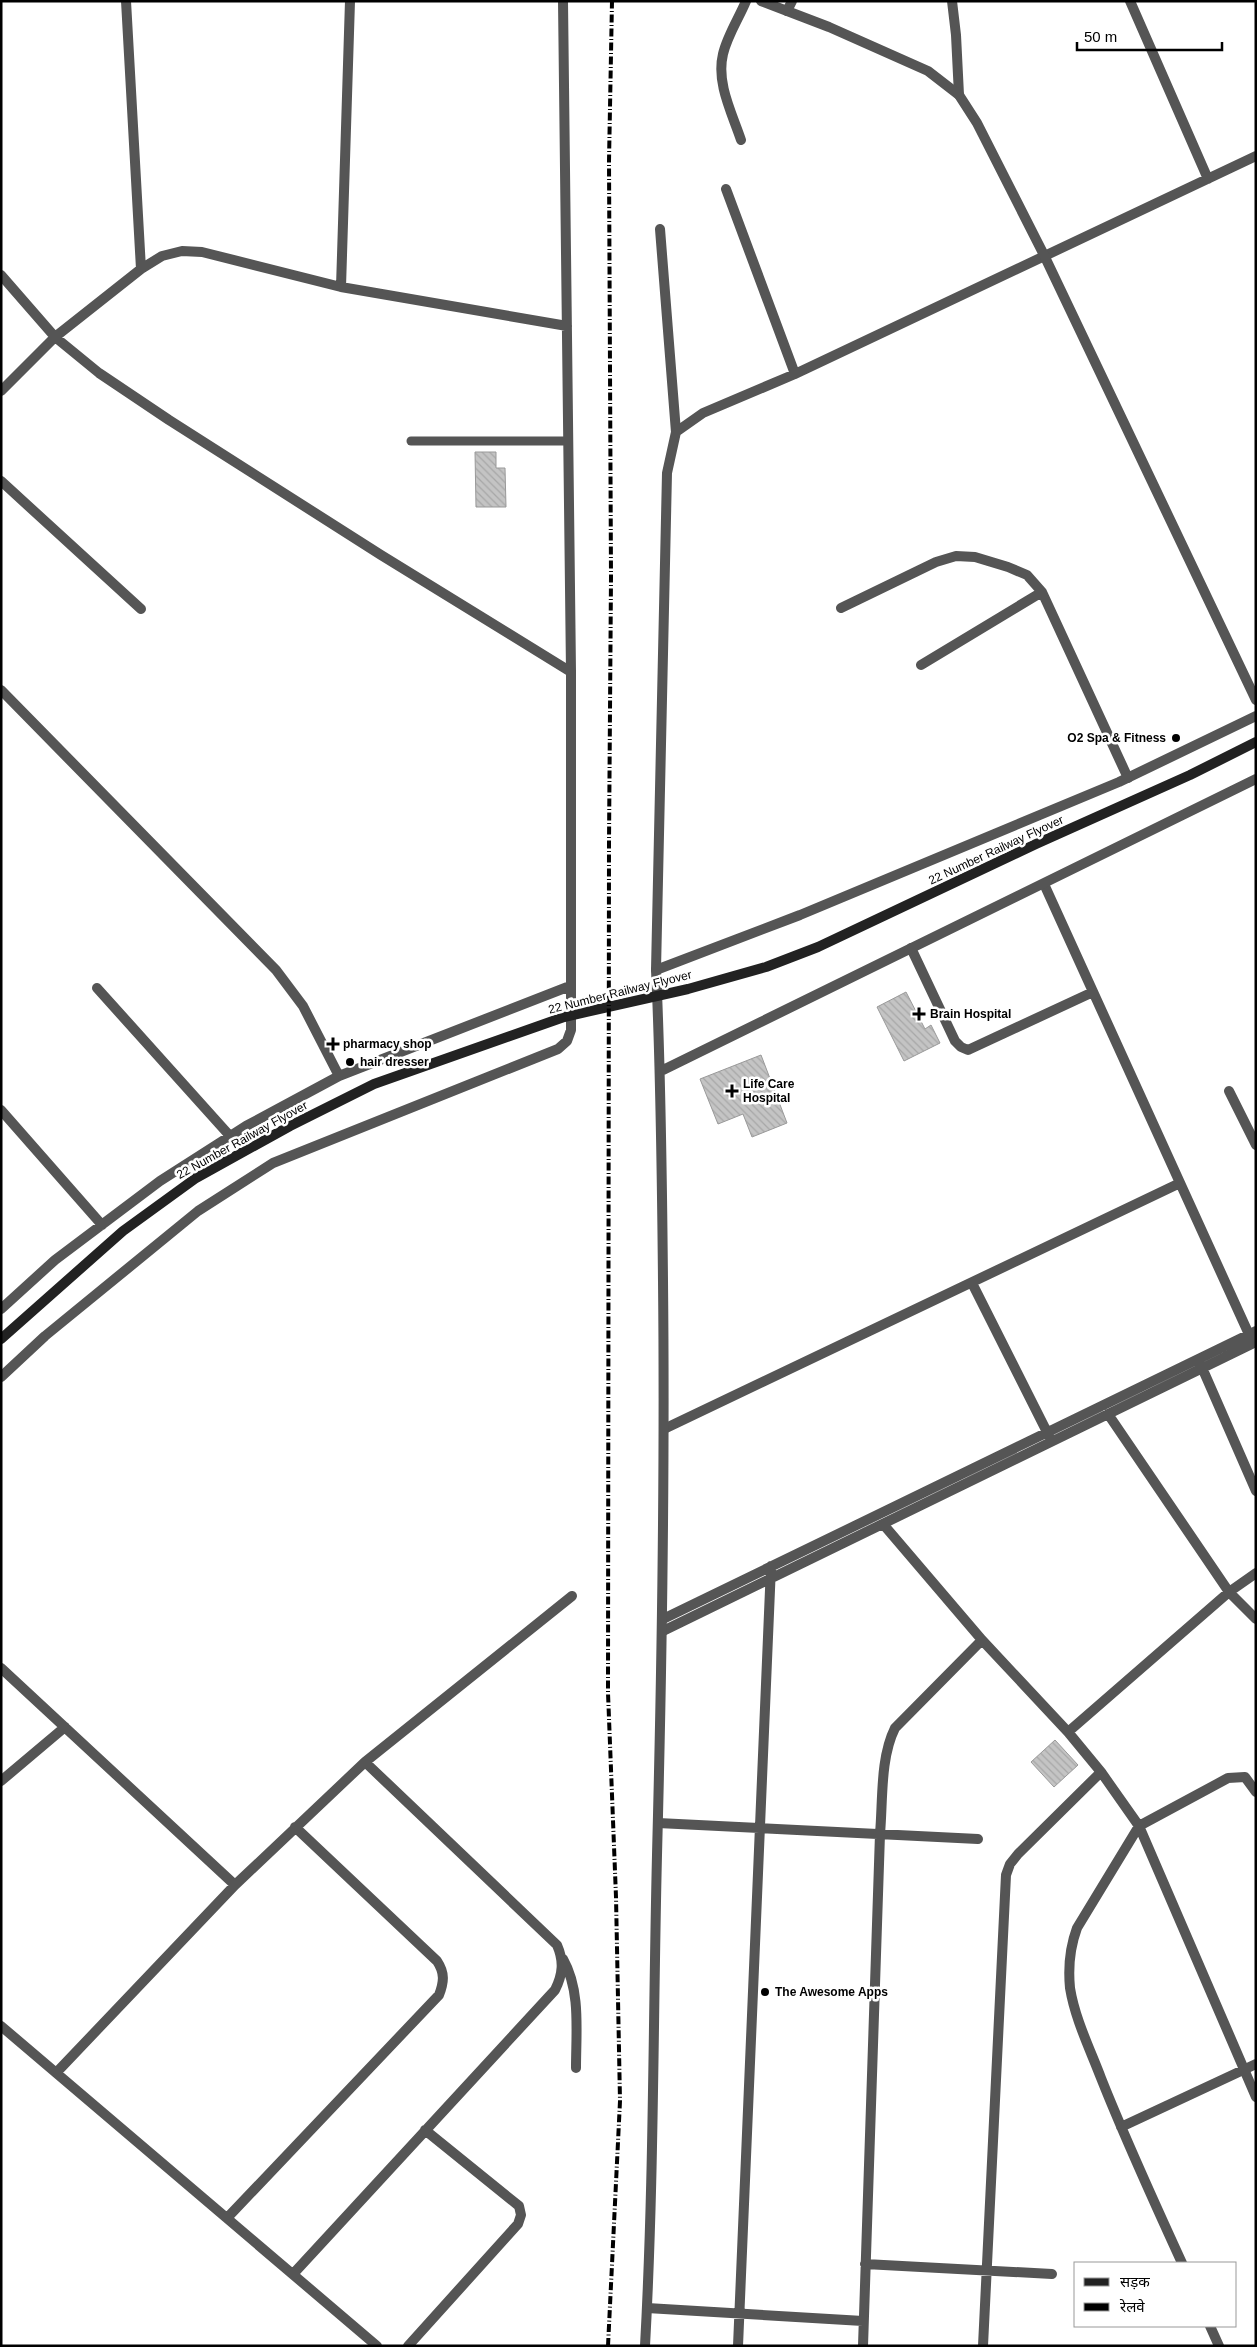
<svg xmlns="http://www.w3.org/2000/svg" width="1257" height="2347" viewBox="0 0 1257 2347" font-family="Helvetica,'Noto Sans Devanagari',sans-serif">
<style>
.building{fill:url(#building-back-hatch);stroke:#999}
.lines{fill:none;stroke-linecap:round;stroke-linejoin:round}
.service{stroke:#555;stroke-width:9}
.minor{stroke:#555;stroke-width:10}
.tertiary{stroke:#555;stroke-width:10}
.secondary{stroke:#222;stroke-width:10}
.rail{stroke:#000;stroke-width:4;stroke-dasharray:8 2.5 1 2.5;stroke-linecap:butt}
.poi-dot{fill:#000;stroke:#fff;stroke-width:2}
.labels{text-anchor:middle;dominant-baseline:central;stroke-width:5;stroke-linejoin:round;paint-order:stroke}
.poi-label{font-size:12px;font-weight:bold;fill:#000;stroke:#fff;text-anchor:start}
.street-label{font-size:12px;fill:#000;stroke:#fff}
</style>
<defs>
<pattern id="building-back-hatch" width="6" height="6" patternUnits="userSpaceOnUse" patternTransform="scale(1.25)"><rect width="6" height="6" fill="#c4c4c4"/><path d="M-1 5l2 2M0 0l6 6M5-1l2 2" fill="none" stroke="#a7a7a7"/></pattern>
</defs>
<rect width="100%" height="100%" fill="#fff"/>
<path class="building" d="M475,452H496V468H505L506,507H476Z
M906,992L925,1029L931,1025L940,1043L904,1061L877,1007Z
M761,1055L787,1123L752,1137L743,1114L718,1124L700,1079Z
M1055,1740L1078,1765L1054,1787L1031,1762Z"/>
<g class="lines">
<path class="service" d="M411,441H568"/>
<path class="minor" d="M126,1L141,269
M952,1L956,35L959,95
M1130,1L1208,179
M787,11L792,1
M741,140C732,113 716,83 723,54C727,36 739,18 746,1
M726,189L795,374
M1,275L55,337L99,373L169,420L381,555L571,672
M341,287L350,1
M1,391L55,337L141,269L162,256L182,251L202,252L341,287L567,326
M676,432L703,413L795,374L1256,156
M1,481L141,609
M841,608L936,562L956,556L975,557L1008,567L1027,575L1042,592L1128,778
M921,665L1042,592
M1,690L276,970L303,1006L339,1076
M1044,884L1252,1341
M911,948L955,1041L961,1047L968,1050L1093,992
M656,970L667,473L676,432L660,229
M97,988L230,1136
M1229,1091L1256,1145
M1,1110L102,1225
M972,1283L1049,1436
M1,1309L55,1260L160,1181L246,1126L339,1076L570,986
M1200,1363L1256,1491
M1,1377L45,1336L198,1211L273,1163L558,1049L567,1041L571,1030V672L563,1
M1108,1414L1229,1592L1256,1619
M664,1429L1180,1183
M883,1524L982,1640L1068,1732L1101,1772L1018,1854L1010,1864L1006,1875L983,2346
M663,1619L1256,1331
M663,1631L1256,1342
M1,1668L235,1885
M1068,1732L1229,1592L1256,1573
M1101,1772L1139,1826L1256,2097
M1,1781L65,1727
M658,1823L978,1839
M563,1959C581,1991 576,2031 576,2068
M1,2026L377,2346
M56,2073L235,1885L365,1762L572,1596
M1121,2127L1256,2064
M228,2217L439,1995C444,1982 445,1973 437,1961L295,1827
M1182,2263C1154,2202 1126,2141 1101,2078C1090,2049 1075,2019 1070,1988C1068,1967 1070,1947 1077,1928L1139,1826L1228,1778L1245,1777L1256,1792
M865,2264L1052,2274
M294,2273L555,1990C563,1974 564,1961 557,1945L365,1762
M647,2308L863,2321
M1210,2326L1219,2346
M408,2346L518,2224L521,2215L519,2206L425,2130
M738,2346L771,1566
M863,2346L880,1834C883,1800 880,1758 895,1728L982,1640"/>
<path class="tertiary" d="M761,1L829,27L928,71L959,95L977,123L1044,255L1256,700
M661,1071L1256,779
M645,2346C654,2182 653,2019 657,1855C662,1663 665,1472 663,1281C662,1177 661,1073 656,970L800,915L1119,782L1256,716"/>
<path class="secondary" d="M1,1339L123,1231L196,1178L290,1126L374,1084L564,1017L688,989L766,967L818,947L1036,844L1190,775L1256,742"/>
<path class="rail" d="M608,2346L620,2101L616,1897L608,1693L609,843L611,577L609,161L612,1"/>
</g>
<g class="poi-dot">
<circle cx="1176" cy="738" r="5"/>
<path d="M916.5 1006.5h5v5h5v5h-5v5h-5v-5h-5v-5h5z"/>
<path d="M330.5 1036.5h5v5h5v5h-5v5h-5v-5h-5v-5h5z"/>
<circle cx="350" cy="1062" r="5"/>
<path d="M729.5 1083.5h5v5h5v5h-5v5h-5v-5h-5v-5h5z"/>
<circle cx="765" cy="1992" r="5"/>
</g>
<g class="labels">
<g class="poi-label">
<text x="1166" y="738" text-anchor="end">O2 Spa &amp; Fitness</text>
<text x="930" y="1014">Brain Hospital</text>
<text x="343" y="1044">pharmacy shop</text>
<text x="360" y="1062">hair dresser</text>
<text x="743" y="1084">Life Care<tspan x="743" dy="14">Hospital</tspan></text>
<text x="775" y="1992">The Awesome Apps</text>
</g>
<g class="street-label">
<text transform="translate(996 850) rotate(-25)">22 Number Railway Flyover</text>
<text transform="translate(620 992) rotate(-14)">22 Number Railway Flyover</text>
<text transform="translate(242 1140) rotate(-29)">22 Number Railway Flyover</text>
</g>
</g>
<rect width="1257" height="2347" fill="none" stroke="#000000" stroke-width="5"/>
<rect x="1074" y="2262" width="162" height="65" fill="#ffffff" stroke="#999999"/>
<rect x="1084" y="2278" width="25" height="8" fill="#222222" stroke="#999999"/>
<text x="1120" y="2287" font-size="15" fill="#000000">सड़क</text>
<rect x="1084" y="2303" width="25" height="8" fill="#000000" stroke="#999999"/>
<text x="1120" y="2312" font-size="15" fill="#000000">रेलवे</text>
<path d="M1077 42v8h145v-8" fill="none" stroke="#000000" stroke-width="2.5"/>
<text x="1084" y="42" font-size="15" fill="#000000" stroke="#ffffff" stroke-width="4" paint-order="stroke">50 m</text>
</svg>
